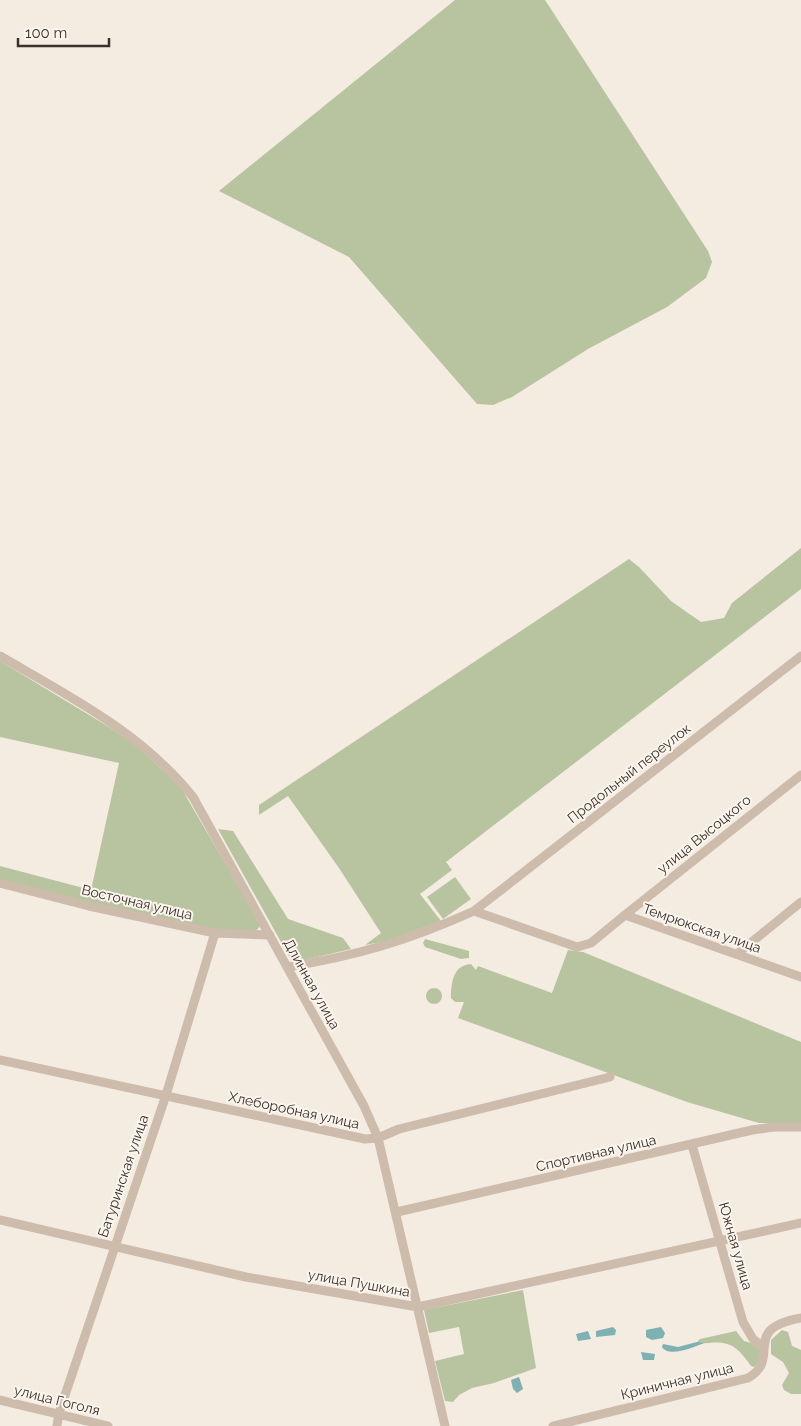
<svg xmlns="http://www.w3.org/2000/svg" width="801" height="1426" viewBox="0 0 801 1426" font-family="Raleway,sans-serif">
<style>
.green{fill:#b8c4a0}
.water{fill:#7fb0b2}
.lines{fill:none;stroke-linecap:round;stroke-linejoin:round}
.minor{stroke:#cdbbac;stroke-width:9}
.labels{text-anchor:middle;dominant-baseline:central;stroke-width:4;stroke-linejoin:round;paint-order:stroke}
.street-label{font-size:14px;fill:#3b302b;stroke:#fbf5ee}
</style>
<rect width="100%" height="100%" fill="#f4ebe1"/>
<path class="green" d="M455,0H545L708,251L712,262L706,278L667,307L588,349L512,397L493,405L477,404L349,257L219,191Z
M801,548V589L446,862L452,870L420,894L441,921L387,941L365,945L381,933L339,868L288,796L259,815V805L629,559L639,567L671,601L701,622L724,618L732,603Z
M0,661L109,727L134,744L180,786L261,925L256,931L212,930L0,881V866L91,890L119,763L0,737Z
M218,829L233,831L288,919L343,938L351,949L296,962L291,960Z
M455,877L471,899L443,919L427,897Z
M425,939L469,951V958L461,959L425,947L423,943Z
M568,950L583,952L801,1042V1123H759L687,1102L458,1018L464,1002H455L451,998C451,983 453,965 471,964L476,970L478,966L552,993Z
M426 996a8 8 0 1 1 16 0a8 8 0 1 1-16 0Z
M523,1290L536,1368L494,1383L472,1388L459,1395L453,1402L445,1401L435,1361L464,1354L459,1327L429,1333L424,1310Z
M782,1330L788,1332L792,1346L801,1350V1394H791L784,1390L782,1385L789,1373L783,1362L771,1354V1340Z
M736,1331L744,1341L751,1343L761,1351L758,1363L754,1367L751,1366C735,1343 728,1340 699,1344L697,1342L700,1339Z"/>
<path class="water" d="M613,1327L616,1330L615,1335L596,1337V1331Z
M661,1327L665,1333L663,1338L652,1340L646,1337V1330Z
M588,1331L591,1339L578,1341L576,1334Z
M697,1342L704,1343C694,1347 669,1358 662,1347L663,1344L678,1347Z
M641,1352L655,1354L654,1360H643Z
M519,1377L523,1389L517,1393L513,1389L511,1380Z"/>
<g class="lines">
<path class="minor" d="M0,656C69,696 142,733 193,797L364,1106L378,1138L445,1426
M0,883L89,906L215,933L270,935
M474,911L801,656
M625,915L801,775
M737,954L801,902
M287,967C356,956 410,940 474,911L577,947L591,943L625,915L801,977
M0,1060L365,1139L378,1138L399,1129L610,1077
M692,1145L743,1322L753,1339L764,1348
M397,1212L752,1130L774,1127H801
M0,1220L246,1277L418,1307L801,1223
M0,1400L108,1426
M57,1426L59,1413L166,1095L215,933
M553,1426L748,1378C783,1358 739,1329 801,1318"/>
</g>
<g class="labels">
<g class="street-label">
<text transform="translate(629 773) rotate(-38)">Продольный переулок</text>
<text transform="translate(704 834) rotate(-39)">улица Высоцкого</text>
<text transform="translate(137 902) rotate(13)">Восточная улица</text>
<text transform="translate(702 928) rotate(19)">Темрюкская улица</text>
<text transform="translate(312 984) rotate(61)">Длинная улица</text>
<text transform="translate(294 1110) rotate(12)">Хлеборобная улица</text>
<text transform="translate(596 1153) rotate(-13)">Спортивная улица</text>
<text transform="translate(123 1176) rotate(-71)">Батуринская улица</text>
<text transform="translate(736 1246) rotate(74)">Южная улица</text>
<text transform="translate(359 1283) rotate(10)">улица Пушкина</text>
<text transform="translate(677 1381) rotate(-14)">Криничная улица</text>
<text transform="translate(57 1400) rotate(14)">улица Гоголя</text>
</g>
</g>
<path d="M18 38v8h91v-8" fill="none" stroke="#3b302b" stroke-width="2.5"/>
<text x="25" y="38" font-size="15" fill="#3b302b" stroke="#fbf5ee" stroke-width="4" paint-order="stroke">100 m</text>
</svg>
